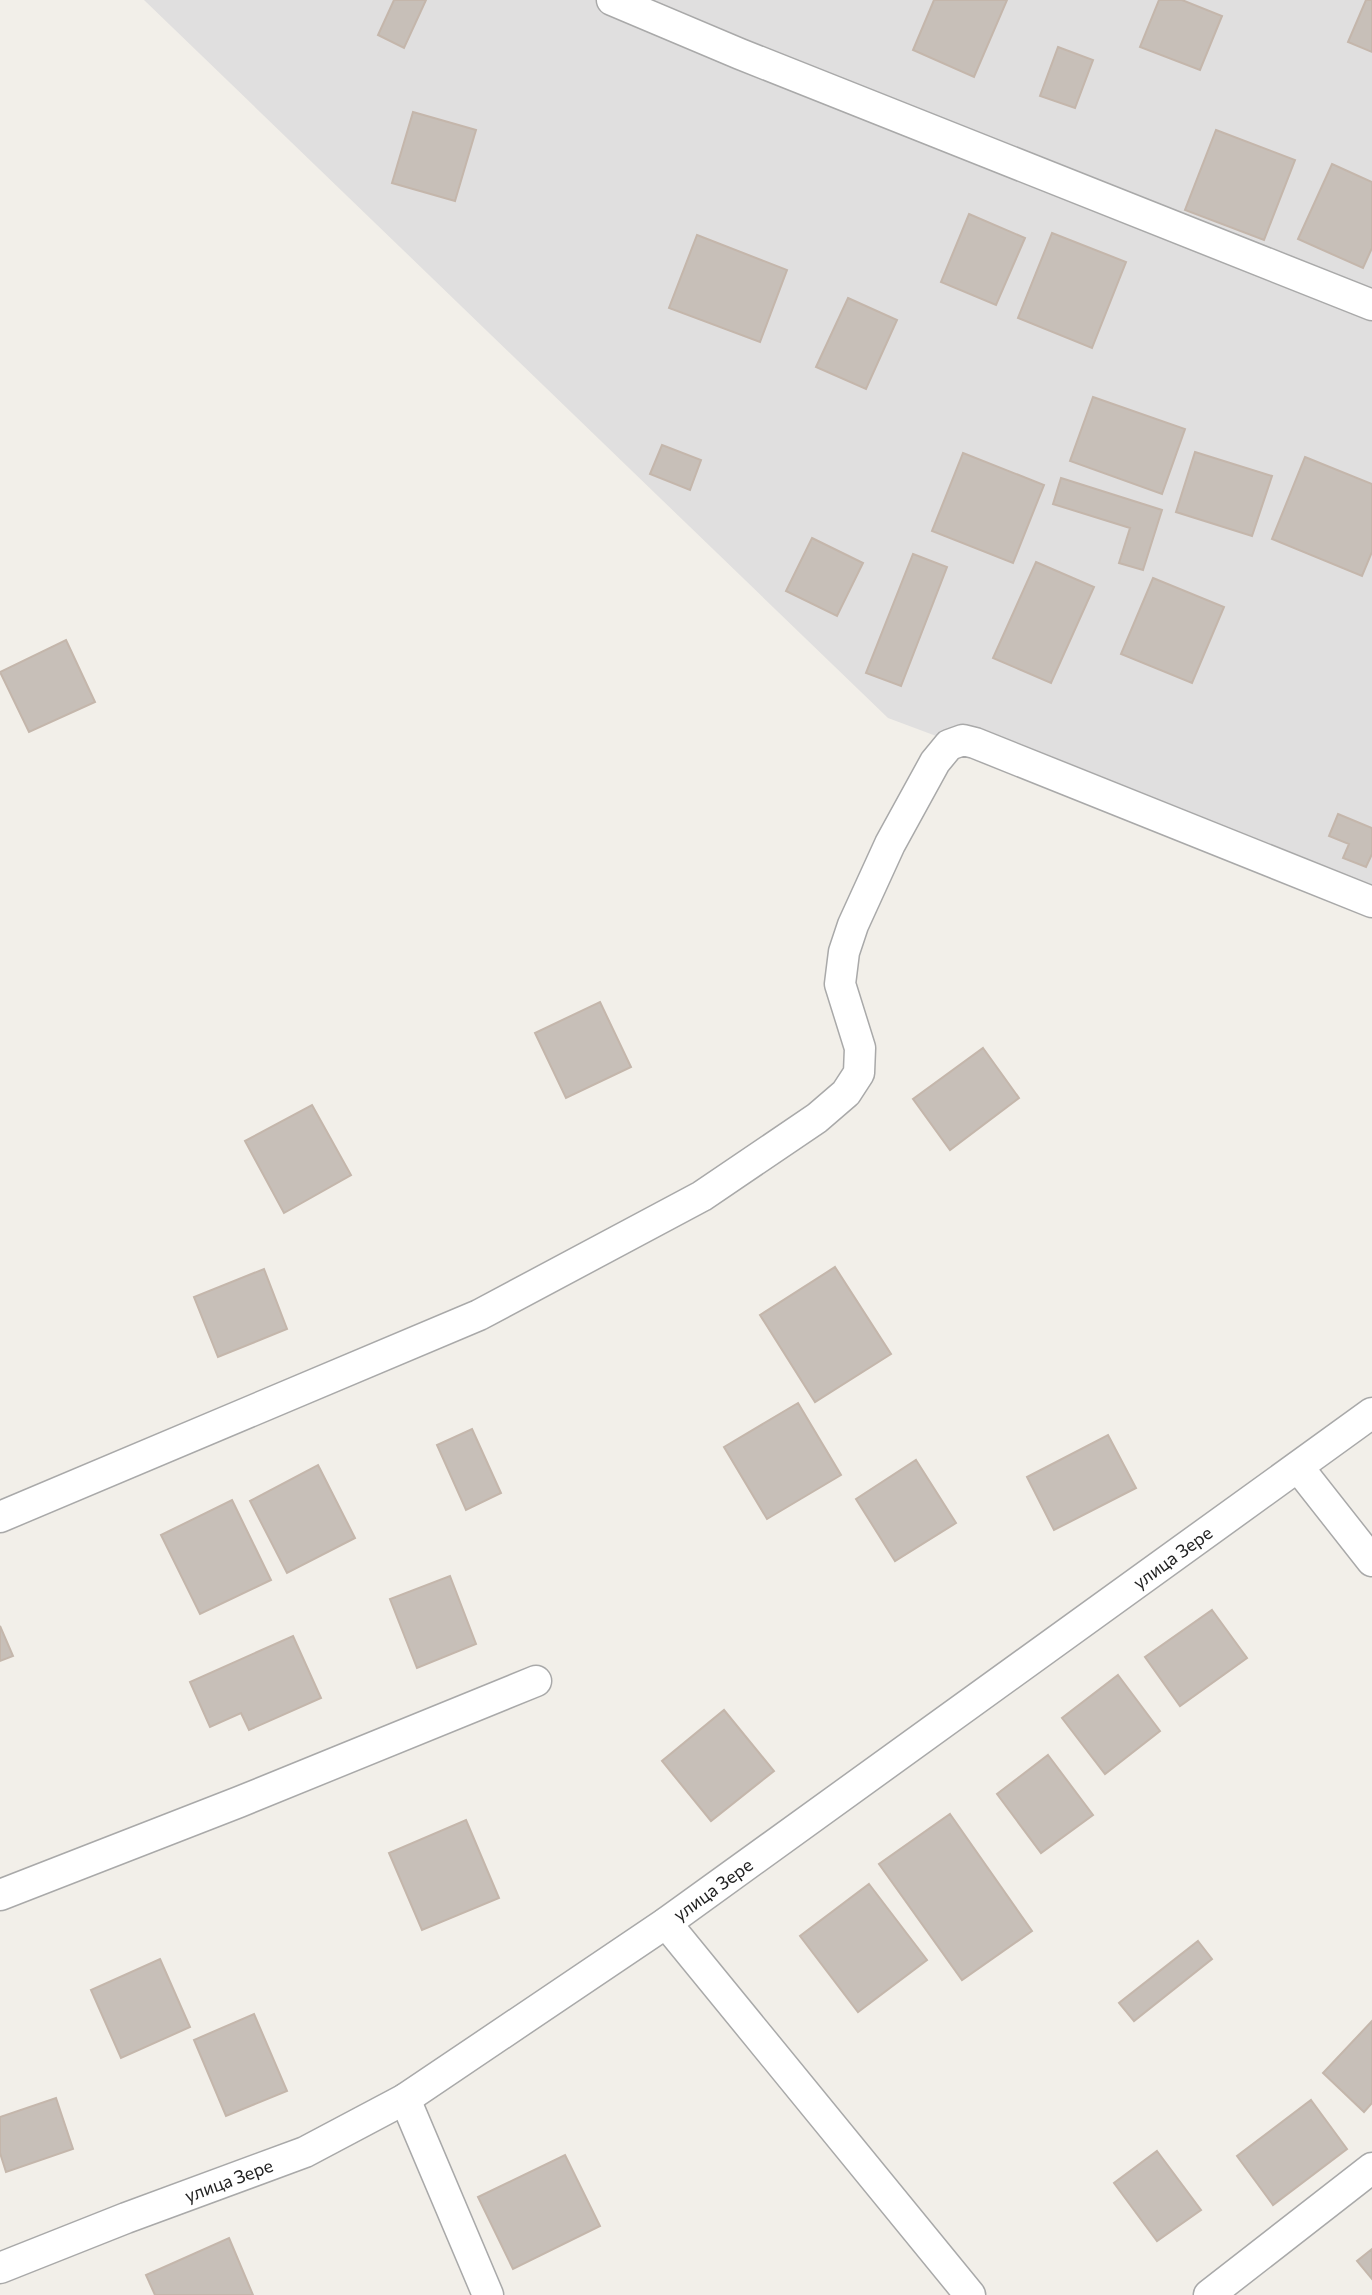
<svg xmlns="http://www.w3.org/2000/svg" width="1372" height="2295" viewBox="0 0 1372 2295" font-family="Commissioner,sans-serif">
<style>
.residential{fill:#e0dfdf}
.building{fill:#c7bfb8;stroke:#c4b6ab;stroke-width:2}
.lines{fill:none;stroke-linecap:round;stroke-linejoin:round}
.street-casing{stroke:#a9a9a9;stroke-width:33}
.street{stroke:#fff;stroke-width:30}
.labels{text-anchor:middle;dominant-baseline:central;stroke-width:6;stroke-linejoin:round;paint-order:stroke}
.street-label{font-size:18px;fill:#222;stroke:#fff}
</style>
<rect width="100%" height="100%" fill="#f2efe9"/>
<path class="residential" d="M144,0H1372V899L888,718Z"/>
<path class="building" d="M394,0H426L404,48L378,35Z
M934,0H1007L974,77L913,50Z
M1159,0H1182L1222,16L1200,70L1140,47Z
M1366,0H1372V52L1348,42Z
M1058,47L1093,60L1075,108L1040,96Z
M413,112L476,130L455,201L392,183Z
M1216,130L1295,160L1264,240L1185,210Z
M1332,164L1372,182V248L1363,268L1298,239Z
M969,214L1025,238L996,305L941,282Z
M1052,233L1126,262L1092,348L1018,318Z
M697,235L787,270L760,342L669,308Z
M848,298L897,320L866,389L816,367Z
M1093,397L1185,429L1162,494L1070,461Z
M662,445L701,460L690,490L650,474Z
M1195,452L1272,476L1252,536L1176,512Z
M963,453L1044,485L1013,563L932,531Z
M1305,457L1372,484V552L1362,576L1272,539Z
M1061,478L1162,510L1143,570L1119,563L1130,528L1053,504Z
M812,538L863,563L837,616L786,591Z
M913,554L947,567L901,686L866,673Z
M1036,562L1094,587L1051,683L993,658Z
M1153,578L1224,607L1192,683L1121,654Z
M66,640L95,702L29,732L0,672Z
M1338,814L1372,828V854L1366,867L1343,858L1349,844L1329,836Z
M600,1002L631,1067L566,1098L535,1033Z
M983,1048L1019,1098L950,1150L913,1099Z
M312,1105L351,1175L284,1213L245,1141Z
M835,1267L891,1354L815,1402L760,1315Z
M264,1269L287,1329L218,1357L194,1297Z
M798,1403L841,1475L767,1519L724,1447Z
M472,1429L501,1493L466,1510L437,1445Z
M1108,1435L1136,1488L1054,1530L1027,1477Z
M916,1460L956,1523L895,1561L856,1499Z
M318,1465L355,1538L287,1573L250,1501Z
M232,1500L271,1580L200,1614L161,1535Z
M450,1576L476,1644L417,1668L390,1599Z
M1212,1610L1247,1658L1180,1706L1145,1657Z
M0,1626L13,1656L0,1661Z
M293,1636L321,1698L249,1730L241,1713L210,1727L190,1682Z
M1118,1675L1160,1731L1105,1774L1062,1718Z
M724,1710L774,1771L711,1821L662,1761Z
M1048,1755L1093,1815L1041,1853L997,1794Z
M950,1814L1032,1931L962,1980L879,1864Z
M466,1820L499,1898L422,1930L389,1853Z
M869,1884L927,1960L858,2012L800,1936Z
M1198,1941L1212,1959L1134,2021L1119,2003Z
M160,1959L190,2027L121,2058L91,1990Z
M254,2014L287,2091L226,2116L194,2040Z
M1372,2021V2103L1364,2112L1323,2073Z
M56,2098L73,2149L6,2172L0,2153V2117Z
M1311,2100L1347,2149L1273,2205L1237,2156Z
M1157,2151L1201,2210L1157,2241L1114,2183Z
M565,2155L600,2226L513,2269L478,2197Z
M229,2238L253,2295H155L146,2275Z
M1372,2249V2279L1357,2261Z"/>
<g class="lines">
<defs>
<g id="street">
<path d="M612,0L740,54L1372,305"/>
<path d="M1298,1467L1372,1561"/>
<path d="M0,1517L479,1315L702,1196L817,1118L846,1093L859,1073L860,1048L840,984L844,952L853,925L890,844L935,762L949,745L963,740L975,743L1372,902"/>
<path d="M0,1895L239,1802L536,1681"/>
<path d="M666,1923L970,2295"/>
<path d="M405,2099L488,2295"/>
<path id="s1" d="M0,2268L126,2218L305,2152L405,2099L666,1923L1372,1413"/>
<path d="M1209,2295L1372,2168"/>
</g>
</defs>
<use href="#street" class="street-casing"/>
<use href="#street" class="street"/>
</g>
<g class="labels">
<g class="street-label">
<text stroke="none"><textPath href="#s1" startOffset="1379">улица Зере</textPath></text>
<text stroke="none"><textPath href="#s1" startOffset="812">улица Зере</textPath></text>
<text stroke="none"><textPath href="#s1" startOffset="245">улица Зере</textPath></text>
</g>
</g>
</svg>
